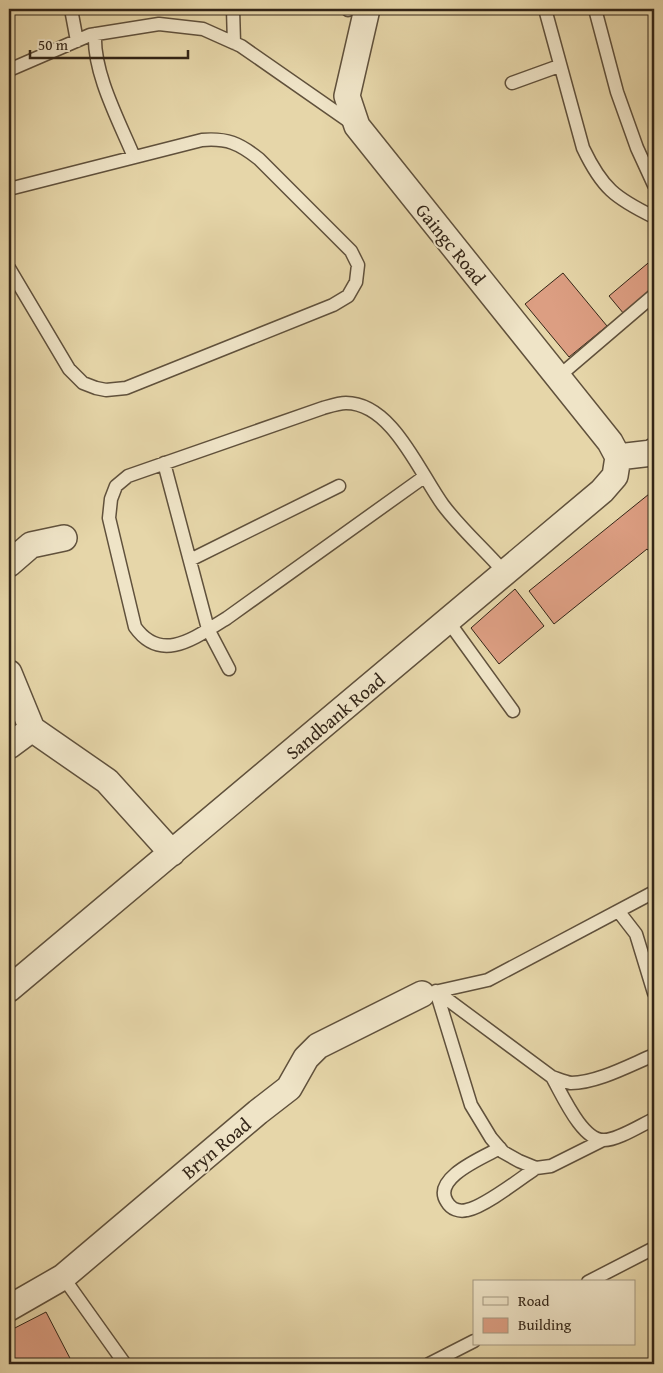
<svg xmlns="http://www.w3.org/2000/svg" width="663" height="1373" viewBox="0 0 663 1373" font-family="'Gentium Book Plus',serif">
<style>
.building{fill:#dc9e82;stroke:#332517}
.lines{fill:none;stroke-linecap:round;stroke-linejoin:round}
.service-casing{stroke:#60513c;stroke-width:15}
.minor-casing{stroke:#60513c;stroke-width:28}
.service{stroke:#efe4c7;stroke-width:12}
.minor{stroke:#efe4c7;stroke-width:25}
.labels{text-anchor:middle;dominant-baseline:central;stroke-width:4;stroke-linejoin:round;paint-order:stroke}
.street-label{font-size:19px;fill:#332517;stroke:#efe4c7}
</style>
<rect width="100%" height="100%" fill="#e6d6a9"/>
<filter id="stains"><feTurbulence type="fractalNoise" baseFrequency=".004" numOctaves="4"/><feColorMatrix values="0 0 0 0 .2 0 0 0 0 .09 0 0 0 0 .02 0 0 0 .5 -.17"/></filter>
<radialGradient id="worn" r=".72"><stop offset=".6" stop-color="#630" stop-opacity="0"/><stop offset="1" stop-color="#630" stop-opacity=".3"/></radialGradient>
<path class="building" d="M654,258V289L624,314L609,296Z
M563,273L607,326L569,357L525,304Z
M654,490V557L647,549L554,624L529,591Z
M515,589L544,626L499,664L471,628Z
M46,1312L73,1364H9V1331Z"/>
<g class="lines">
<defs>
<path id="service" d="M71,9L77,41
M233,9L234,43
M348,9V10
M545,9L583,148C602,188 615,198 654,217
M595,9L617,92L637,148L654,185
M95,34C93,73 119,121 134,157
M9,70L90,35L159,24L203,29L241,46L353,124
M512,83L559,66
M9,189L202,140C227,138 239,143 259,159L351,251L358,265L356,282L348,296L333,305L126,388L106,390L96,388L83,383L69,369L9,268
M558,377L654,295
M164,463L208,629L229,669
M424,477L227,618C197,636 162,665 135,627L109,518L111,499L116,486L128,476L323,408C330,406 339,403 346,403C392,403 419,472 443,505C461,529 485,550 505,573
M190,560L339,486
M448,621L513,711
M619,912L636,934L654,993
M436,991L471,1105L491,1138L503,1152L519,1161L536,1168L551,1166L603,1140
M436,991L552,1077C558,1079 565,1082 571,1083C597,1083 630,1065 654,1055
M430,993L488,980L654,892
M552,1077C562,1094 582,1141 604,1140C618,1140 641,1125 654,1119
M500,1148C484,1157 431,1178 447,1202C451,1209 459,1212 467,1210C484,1207 520,1179 536,1168
M63,1277L125,1364
M588,1282L654,1248
M429,1364L474,1341"/>
<path id="minor" d="M367,9L347,96L357,126L610,442L618,457
M9,564L31,545L64,538
M9,673L32,729L107,781L172,853
M9,746L32,729
M9,989L602,491L615,476L618,457L652,453L654,451
M9,1308L63,1277L258,1112L289,1088L306,1058L318,1046L422,994"/>
</defs>
<use href="#service" class="service-casing"/>
<use href="#minor" class="minor-casing"/>
<use href="#service" class="service"/>
<use href="#minor" class="minor"/>
</g>
<g class="labels">
<g class="street-label">
<text transform="translate(451 244) rotate(51)">Gaingc Road</text>
<text transform="translate(335 716) rotate(-40)">Sandbank Road</text>
<text transform="translate(216 1148) rotate(-40)">Bryn Road</text>
</g>
</g>
<rect width="663" height="1373" fill="none" stroke="#e6d6a9" stroke-width="30"/>
<rect x="10" y="10" width="643" height="1353" fill="none" stroke="#332517" stroke-width="2.5"/>
<rect x="15" y="15" width="633" height="1343" fill="none" stroke="#332517"/>
<rect x="473" y="1280" width="162" height="65" fill="#efe4c7" stroke="#a49881"/>
<rect x="483" y="1297" width="25" height="8" fill="#efe4c7" stroke="#a49881"/>
<text x="518" y="1306" font-size="15" fill="#332517">Road</text>
<rect x="483" y="1318" width="25" height="15" fill="#dc9e82" stroke="#a49881"/>
<text x="518" y="1330" font-size="15" fill="#332517">Building</text>
<path d="M30 50v8h158v-8" fill="none" stroke="#332517" stroke-width="2.5"/>
<text x="38" y="50" font-size="15" fill="#332517" stroke="#efe4c7" stroke-width="4" paint-order="stroke">50 m</text>
<rect width="100%" height="100%" filter="url(#stains)"/>
<rect width="100%" height="100%" fill="url(#worn)"/>
</svg>
